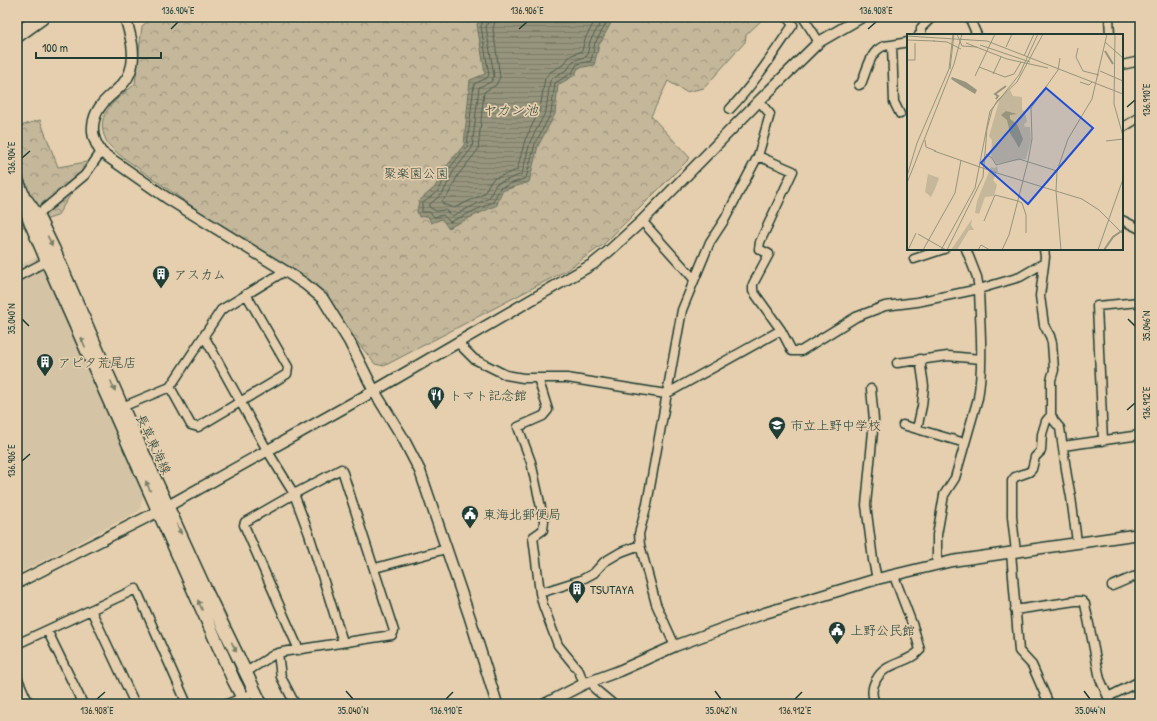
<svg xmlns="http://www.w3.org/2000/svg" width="1157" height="721" viewBox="0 0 1157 721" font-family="'Patrick Hand','Klee One',sans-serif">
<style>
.built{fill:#d4c3a4}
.forest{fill:url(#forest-crowns);stroke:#727a67}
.water{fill:url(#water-rules);stroke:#677260}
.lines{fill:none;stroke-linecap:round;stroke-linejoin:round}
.shore{stroke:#4f6051;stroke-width:1}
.minor-casing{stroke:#1f3d34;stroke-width:11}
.tertiary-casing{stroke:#1f3d34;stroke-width:13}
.secondary-casing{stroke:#1f3d34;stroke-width:15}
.trunk-casing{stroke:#1f3d34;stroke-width:17}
.minor{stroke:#e5cfae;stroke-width:8}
.tertiary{stroke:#e5cfae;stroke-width:10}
.secondary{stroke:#e5cfae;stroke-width:12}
.trunk{stroke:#e5cfae;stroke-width:14}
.oneway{fill:#787f6b}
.ticks{fill:none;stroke:#1f3d34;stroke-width:1.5}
.labels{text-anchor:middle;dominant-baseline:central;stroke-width:3.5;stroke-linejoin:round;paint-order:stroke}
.park-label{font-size:13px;fill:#274339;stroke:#e5cfae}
.poi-label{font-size:13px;fill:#1f3d34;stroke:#e5cfae;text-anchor:start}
.street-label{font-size:13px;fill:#1f3d34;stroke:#e5cfae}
.water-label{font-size:14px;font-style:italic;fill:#2b463b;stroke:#e5cfae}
.inset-river{fill:none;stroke:#97957d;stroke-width:2}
.inset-road{fill:none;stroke:#96957d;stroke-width:1}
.view{fill:#1d4ed8;fill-opacity:0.15;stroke:#1d4ed8;stroke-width:2}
.inset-edge{fill:none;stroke:#1f3d34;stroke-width:2}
.neatline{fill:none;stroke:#1f3d34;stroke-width:1.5}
.ticks-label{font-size:10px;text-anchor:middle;fill:#1f3d34}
</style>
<defs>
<pattern id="forest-crowns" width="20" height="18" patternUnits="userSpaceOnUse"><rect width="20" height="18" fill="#c4b79a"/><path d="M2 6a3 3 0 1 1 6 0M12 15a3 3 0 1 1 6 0" fill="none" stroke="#9f967e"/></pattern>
<pattern id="water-rules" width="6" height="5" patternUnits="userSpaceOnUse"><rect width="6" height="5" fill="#97957d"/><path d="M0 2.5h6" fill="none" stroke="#7b7b67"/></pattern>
</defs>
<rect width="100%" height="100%" fill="#e5cfae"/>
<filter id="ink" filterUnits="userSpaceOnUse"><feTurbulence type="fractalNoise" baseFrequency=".025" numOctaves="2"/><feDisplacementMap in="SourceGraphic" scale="8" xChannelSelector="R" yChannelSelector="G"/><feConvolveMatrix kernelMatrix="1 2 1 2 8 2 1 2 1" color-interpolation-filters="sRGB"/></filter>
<g filter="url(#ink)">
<path class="built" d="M39,256L144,494L139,511L17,574V267Z"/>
<path class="forest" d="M153,17H765L746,35L745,42L704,88L686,92L668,81L651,116L690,158L604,244L567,270L384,366L375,364L323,299L121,156C116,151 108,146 106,140C93,113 117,100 135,84L142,26Z
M40,120L58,167L92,161L57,216L17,229V127Z"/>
<path class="water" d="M482,17H607L611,23L599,45L594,65L578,68L575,75L558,85L555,114L538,146L529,182L502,191L497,205L448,228L442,219L431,223L428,216L419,217L417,211L419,201L435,187L446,167L464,145L470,80L485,74L477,24Z"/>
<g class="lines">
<path class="shore" d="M485,17L481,26L489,75L487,78L474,84L467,146L449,169L439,190L422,204V212H430L434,217L443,215L450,222L493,202L500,188L526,178L535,144L551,113L555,83L572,73L577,64L591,61L595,43L606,24L604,17
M490,17L486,27L494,76L491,82L479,87L472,148L453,172L443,193L429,205V207L436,211L445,210L452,216L489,198L496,184L522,174L530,142L546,111L550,81L554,77L568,69L573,61L587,56L590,41L600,24L599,17
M496,17L493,29L500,77L496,85L484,92L478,150L458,175L448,195L442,201L443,204L454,208L484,194L489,184L493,179L517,170L525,140L540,109L545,78L550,72L563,65L570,56L582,51L585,39L593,24V17"/>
<defs>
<path id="minor" d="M803,17L819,42
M969,17L977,35
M1109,17L1110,35
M919,35L921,34V28L932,17
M1122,65L1140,61
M859,85L861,84C868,68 871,44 892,45
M730,109C754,84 773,54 793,25L787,17
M900,114L894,102L892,45L908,42
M1122,128L1140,117
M758,156L793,171L760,242L759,249L769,254L753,284V291L781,330L792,351H801L856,317L885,306L917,302L979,289L1020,277L1044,263
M37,215L85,175L101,152
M1122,220L1140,229
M642,221L694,279
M1044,249L1045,257L1040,296L1044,325L1050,336L1052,343L1054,370L1051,380V415L1054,421L1060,428L1067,476L1071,497L1077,542
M914,259L944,249
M17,277L47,261
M204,336L267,450L294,494L309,534L343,642
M457,342L474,359L506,375L523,378H567L666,394L781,330
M897,363L948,356L981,359
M538,378L548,410L543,416L518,427L531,462L544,521L543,530L533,537L540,593L543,605L558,645L579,671L584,684
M170,387L191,425L198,427L287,374L288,367L246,294
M871,389L874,420L866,505L873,560L877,579
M122,407L170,387L221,310L285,271
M903,425L965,443
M917,429L922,406L924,386L920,359
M1103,441L1097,306L1139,302L1140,305
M1063,446L1140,435
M1011,552L1019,651L1032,665L1049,704
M1016,552L1012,517V481L1015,477L1029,472L1032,469L1035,457L1041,451L1042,434L1046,421L1051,415
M937,565V535L944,495L955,478L978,398C984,362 980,325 979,289L977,277L966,249
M375,568L446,549
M1112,586L1133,577L1140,576
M540,593L581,580L594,573L604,562L621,552L640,545
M91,610L135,704
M1015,610L1075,601H1082L1085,604L1100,679L1111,704
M47,630L83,704
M17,644L136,589L187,704
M675,646L656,604L640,545L639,534L647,504L682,310L710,242L725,219L758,156L770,114L759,101
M278,653L281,677L295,704
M246,672L275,654L282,652L392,635L394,631L343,473L341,469L294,494L245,522L244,525L299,650
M17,677L29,704
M592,681L595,689L613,704
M1108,697L1140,681
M227,704L256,692
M875,704C872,695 871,689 876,680C886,661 909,664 920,650L914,629L894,576"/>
<path id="tertiary" d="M125,17C130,34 137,54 130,72C123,92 100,96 94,120C91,132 94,141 101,152L167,198L285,271L305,284L323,299L349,341L374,391L403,438L420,471L470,618L497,704
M17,583L159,511L374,391L593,264L609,251L642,221L759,101L819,42L862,17
M545,704L584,684L619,671L675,646L765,613L877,579L952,561L1140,534"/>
<path id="secondary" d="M17,180L23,195L29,219L47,261L234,681L246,704
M27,201L37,215L53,248L122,407L207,593L261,704"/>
<path id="trunk" d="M17,35L42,17"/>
</defs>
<use href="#minor" class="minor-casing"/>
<use href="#tertiary" class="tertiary-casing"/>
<use href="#secondary" class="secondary-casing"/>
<use href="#trunk" class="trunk-casing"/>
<use href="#minor" class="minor"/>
<use href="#tertiary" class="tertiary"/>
<use href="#secondary" class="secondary"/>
<use href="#trunk" class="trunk"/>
</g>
<defs><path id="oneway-solid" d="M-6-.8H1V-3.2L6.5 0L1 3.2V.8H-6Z"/></defs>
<g class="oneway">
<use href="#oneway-solid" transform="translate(50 241) rotate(64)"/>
<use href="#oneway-solid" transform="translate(83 342) rotate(-114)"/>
<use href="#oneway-solid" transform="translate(113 386) rotate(67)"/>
<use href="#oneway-solid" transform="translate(148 486) rotate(-115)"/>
<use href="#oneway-solid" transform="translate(179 529) rotate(66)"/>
<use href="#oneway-solid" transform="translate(200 605) rotate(-114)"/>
<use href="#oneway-solid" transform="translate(234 647) rotate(64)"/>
</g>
</g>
<path class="ticks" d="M171,29L178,22M519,29L527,22M868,29L876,22M1127,107L1135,100M22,158L30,151M22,319L29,326M1128,319L1135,326M1127,410L1135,403M22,461L30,454M346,691L353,699M715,691L721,699M1084,691L1090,699M97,699L105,692M446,699L453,692M795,699L802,692"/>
<defs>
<symbol id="building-pin" viewBox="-11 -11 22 30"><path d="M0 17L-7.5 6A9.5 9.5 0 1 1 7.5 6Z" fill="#1f3d34" stroke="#e5cfae"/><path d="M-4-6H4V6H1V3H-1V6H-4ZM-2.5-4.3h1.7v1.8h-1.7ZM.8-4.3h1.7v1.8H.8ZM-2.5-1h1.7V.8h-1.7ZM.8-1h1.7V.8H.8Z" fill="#fff"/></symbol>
<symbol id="restaurant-pin" viewBox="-11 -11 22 30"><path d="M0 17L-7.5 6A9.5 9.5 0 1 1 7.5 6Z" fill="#1f3d34" stroke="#e5cfae"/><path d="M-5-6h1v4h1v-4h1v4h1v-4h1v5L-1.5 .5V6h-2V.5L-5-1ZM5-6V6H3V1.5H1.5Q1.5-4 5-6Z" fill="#fff"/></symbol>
<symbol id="school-pin" viewBox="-11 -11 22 30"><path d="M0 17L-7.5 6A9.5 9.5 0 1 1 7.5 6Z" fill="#1f3d34" stroke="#e5cfae"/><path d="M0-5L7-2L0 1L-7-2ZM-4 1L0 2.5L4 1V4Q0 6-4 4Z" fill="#fff"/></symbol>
<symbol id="civic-pin" viewBox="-11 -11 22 30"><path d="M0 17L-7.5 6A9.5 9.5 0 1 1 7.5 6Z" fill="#1f3d34" stroke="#e5cfae"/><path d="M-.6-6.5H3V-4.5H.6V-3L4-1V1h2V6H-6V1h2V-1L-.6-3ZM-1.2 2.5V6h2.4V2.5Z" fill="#fff"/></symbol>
</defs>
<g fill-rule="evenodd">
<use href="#building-pin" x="151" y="264" width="20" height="27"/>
<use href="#building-pin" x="35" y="352" width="20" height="27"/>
<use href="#restaurant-pin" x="426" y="385" width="20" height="27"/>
<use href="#school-pin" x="767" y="415" width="20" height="27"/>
<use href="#civic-pin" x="460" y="504" width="20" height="27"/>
<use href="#building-pin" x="567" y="579" width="20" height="27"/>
<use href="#civic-pin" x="827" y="620" width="20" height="27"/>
</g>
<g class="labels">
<g class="park-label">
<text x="416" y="173">聚楽園公園</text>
</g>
<g class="poi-label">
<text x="174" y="274">アスカム</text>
<text x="58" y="362">アピタ荒尾店</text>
<text x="449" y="395">トマト記念館</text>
<text x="790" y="425">市立上野中学校</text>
<text x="483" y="514">東海北郵便局</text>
<text x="590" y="589">TSUTAYA</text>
<text x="850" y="630">上野公民館</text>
</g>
<g class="street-label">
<text transform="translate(154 444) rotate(65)">長草東海線</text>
</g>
<g class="water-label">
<text x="510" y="109">ヤカン池</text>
</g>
</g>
<g transform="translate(907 34)">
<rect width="216" height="216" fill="#e5cfae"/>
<path d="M103,56L106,62L115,63V76L118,77L120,88L117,90L118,93H123L124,107L119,125L89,130L84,121L85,106L82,102L93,64ZM90,132L91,137L86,146L90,151L87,162L78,163L72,180L68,179L70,167L84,133L88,134ZM21,140L32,144L28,155L22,153L28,155L24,163L18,158ZM65,185L64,191L67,196H62L50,216H44Z" fill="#c4b79a"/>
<path d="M45,43L59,48L70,56L68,60L53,51L44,45ZM99,77L110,80L103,81V85L110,90L116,105L112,114L103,99L100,86L94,81Z" fill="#97957d"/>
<path class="inset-river" d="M198,17L206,30M89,65L91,62L88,60L99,52M197,216L206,203L216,196"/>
<path class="inset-road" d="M50,0L55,12L70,13M208,0L207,70L216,102M0,2L80,7L216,60M0,6L28,7M26,7L40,8L54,15M198,8L216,24M59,9L100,25L141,34M73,11L123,28M99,13L105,0M171,14L169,23L176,37L192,41M117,22L127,0M0,26H8V9M72,33L98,43L107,40L114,28M43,35L47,0M193,37L216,47M86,40L94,23M68,42L88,0M173,48L182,51L185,48M18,106L19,113L29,117M199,107L216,105M27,117L90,139L175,165L192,176L216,200M79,120L85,124L89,131L112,125L150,137M0,142L10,109L42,35L46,0M0,149L47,30L55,0M77,187L88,161L111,167L115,169L119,181V199M11,200L39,216M1,216L9,199M16,216L48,159L54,126M34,216L68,154L83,77L112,41L131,0M40,216L76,143L80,95L85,76L90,67L110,48L136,0M71,216L74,211L83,216M95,216L102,201L121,127L125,105L124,74L151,36L153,24M154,216L149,157L150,137L161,105L185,65L200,0M191,216L216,145"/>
<path class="view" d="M139,54L186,94L121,170L74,129Z"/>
<rect width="216" height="216" class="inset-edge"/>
</g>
<rect width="1157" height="721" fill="none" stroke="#e5cfae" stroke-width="44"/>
<path d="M36 52v6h125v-6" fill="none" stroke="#1f3d34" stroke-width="2"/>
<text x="42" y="52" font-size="12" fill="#1f3d34" stroke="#e5cfae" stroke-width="3" paint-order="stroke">100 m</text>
<rect x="22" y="22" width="1113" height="677" class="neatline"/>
<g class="ticks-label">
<text x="178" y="14">136.904°E</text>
<text x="527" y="14">136.906°E</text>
<text x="876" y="14">136.908°E</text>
<text transform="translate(1146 100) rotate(-90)" y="4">136.910°E</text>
<text transform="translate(11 158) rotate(-90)" y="4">136.904°E</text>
<text transform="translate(11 319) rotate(-90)" y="4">35.040°N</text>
<text transform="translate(1146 326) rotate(-90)" y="4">35.046°N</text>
<text transform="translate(1146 403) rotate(-90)" y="4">136.912°E</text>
<text transform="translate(11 461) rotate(-90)" y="4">136.906°E</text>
<text x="97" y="714">136.908°E</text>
<text x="353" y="714">35.040°N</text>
<text x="446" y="714">136.910°E</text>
<text x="721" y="714">35.042°N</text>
<text x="795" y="714">136.912°E</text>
<text x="1090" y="714">35.044°N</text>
</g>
</svg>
